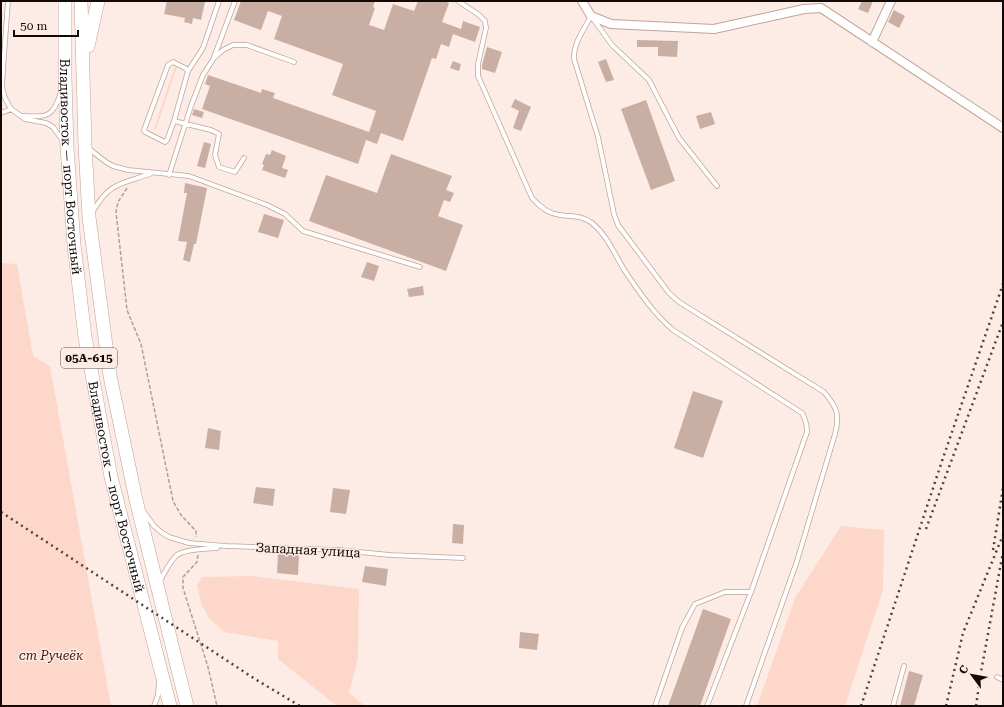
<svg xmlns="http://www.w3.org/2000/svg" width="1004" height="707" viewBox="0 0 1004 707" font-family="'Roboto Serif',serif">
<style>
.green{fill:#fdd8ca}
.building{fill:#c9aea4}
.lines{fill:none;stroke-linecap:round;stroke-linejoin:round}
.service-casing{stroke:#bfa49a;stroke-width:5.5}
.minor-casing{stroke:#bfa49a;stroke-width:10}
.trunk-casing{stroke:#bfa49a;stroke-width:14}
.path{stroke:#ad9f99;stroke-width:1.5;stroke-dasharray:4 2;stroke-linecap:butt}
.service{stroke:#fff;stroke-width:4}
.minor{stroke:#fff;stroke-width:8}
.trunk{stroke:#fff;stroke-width:13}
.rail{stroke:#4e433f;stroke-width:2.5;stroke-dasharray:2 4;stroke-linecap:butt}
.labels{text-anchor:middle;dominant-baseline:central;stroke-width:3;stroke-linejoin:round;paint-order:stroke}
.shield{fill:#fdece5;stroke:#594e4a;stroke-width:1}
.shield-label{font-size:12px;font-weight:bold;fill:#130a07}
.street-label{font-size:13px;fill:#130a07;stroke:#fdece5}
.park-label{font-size:13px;font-style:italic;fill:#431d0e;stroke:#fdece5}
</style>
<rect width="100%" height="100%" fill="#fdece5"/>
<path class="green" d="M175,66L177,67L156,129L155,130L154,129Z
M1,263L17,264L33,356L50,366L111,706H1Z
M841,526L884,530L883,590L845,706H757L795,598Z
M251,576L359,589L358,658L349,693L365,706H337L278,659V641L224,632L209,618L201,603L197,585L202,577Z"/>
<path class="building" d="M167,1L205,2L201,20L193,18L192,24L184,22L185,18L164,14Z
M241,1H375L373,7L375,8L369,25L384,30L393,4L414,11L418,1H444L449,3L442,22L461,29L463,21L480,27L475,42L453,34L449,47L441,44L436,59L432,58L403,141L381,133L377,144L366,140L358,164L202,109L210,86L205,84L208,75L261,93L262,89L275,93L273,98L369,132L376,111L332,95L343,64L274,39L282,16L268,11L261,30L234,20Z
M862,1H873L868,13L858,9Z
M894,10L905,16L899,28L888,22Z
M637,40L678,41L677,57L658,56V47H637Z
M487,47L502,52L495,73L482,69V65Z
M606,59L614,80L606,82L598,62Z
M453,61L461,64L459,71L450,68Z
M515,99L531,107L521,131L513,128L519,111L511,107Z
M646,100L675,181L651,190L621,109Z
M194,109L204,112L202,118L192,115Z
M711,112L715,124L700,129L696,116Z
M204,142L211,144L205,168L197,166Z
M272,150L286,156L282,168L288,170L285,178L262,170L264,165L262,164L266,154L270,155Z
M391,154L452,176L446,190L454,193L450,202L444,200L438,216L463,225L446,271L309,221L326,175L377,193Z
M185,183L207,188L196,244H194L190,262L183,260L187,242L178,241L187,193H184Z
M264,214L284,220L278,238L258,232Z
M367,262L379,266L374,281L361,277Z
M423,286L424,295L409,297L407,289Z
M693,391L723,401L703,458L674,448Z
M208,428L221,431L219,450L205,448Z
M256,487L275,489L273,506L253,503Z
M333,488L350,490L346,514L330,512Z
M453,524L464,525L463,544L452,543Z
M278,554L299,555L298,575L277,573Z
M365,566L388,569L386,586L362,582Z
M703,609L731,619L700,706H668Z
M520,632L539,634L537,650L519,648Z
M909,671L923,675L914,706H900Z"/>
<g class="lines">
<defs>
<path id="service" d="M8,1L3,70L2,87L5,98L11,109L25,119L46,123L53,127L63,141
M458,1L479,15L485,21L486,28L478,64V76L532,198C539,206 548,214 560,215C572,217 582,215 592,223C608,236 614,254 625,271C639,292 654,314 673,330L802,413C806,420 807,425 807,432L751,592L707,706
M214,57L235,1
M188,71L203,48L219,1
M1,113L11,109
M22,116C47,117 53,118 61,92
M174,121L188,71L185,68L173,62L168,65L144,130L145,132L165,142L167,140L174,121L211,130L219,134L215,155L219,167L235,172L244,158
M88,148L106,162L113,166L128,170L189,176L267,205L285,214L303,231L420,267
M169,175L191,106L203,75L214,58L223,50L233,45H247L294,62
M717,186L679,138L649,80L612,45L591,16C584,30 573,43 574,59L598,137L614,214L618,225L669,293L679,302L824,392C837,407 840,415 835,434L797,561L746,706
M93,211C110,182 121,184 150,174
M144,512L154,526L161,532L169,537L189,543L226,546L339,550L390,555L463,558
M159,582C165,573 169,562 177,555C185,549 207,549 217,548
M997,677L1003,680
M154,706L158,695L159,681
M655,706L682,628L695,604L725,592H751
M893,706L904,666"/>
<path id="minor" d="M582,1L591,16L611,24L714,29L804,9L821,8L1003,128
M872,42L891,1"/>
<g id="trunk">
<path id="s1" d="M65,1V78L67,147L74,245L85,337L111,477L170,706"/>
<path d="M81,1L85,145L89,217L110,376L136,500L187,706"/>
<path d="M88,46L98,1"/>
</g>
</defs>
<use href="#service" class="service-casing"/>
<use href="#minor" class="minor-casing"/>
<use href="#trunk" class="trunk-casing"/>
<path class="path" d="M127,188L118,202L116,212L127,310L141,344L173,501L181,515L196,531V537
M198,555L197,562L183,577V588L208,667L217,706"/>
<use href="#service" class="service"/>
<use href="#minor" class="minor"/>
<use href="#trunk" class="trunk"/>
<path class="rail" d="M1,512L255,679L300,706
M926,529L1003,322
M993,550L1003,488
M861,706L942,461L1003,284
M946,706L963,633L1003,535
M976,706L981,672L1003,552"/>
</g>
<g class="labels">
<rect class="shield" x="61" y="348" width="56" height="20" rx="3"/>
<g class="shield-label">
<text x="89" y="358">05А-615</text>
</g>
<g class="street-label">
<text stroke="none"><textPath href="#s1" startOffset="166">Владивосток — порт Восточный</textPath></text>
<text stroke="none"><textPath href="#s1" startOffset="490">Владивосток — порт Восточный</textPath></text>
<text transform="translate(308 550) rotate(3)">Западная улица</text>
</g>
<g class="park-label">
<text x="51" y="655">ст Ручеёк</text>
</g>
</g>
<rect width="1004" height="707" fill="none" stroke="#130a07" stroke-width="4"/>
<g transform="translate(972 675) rotate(302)" stroke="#fdece5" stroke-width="3" paint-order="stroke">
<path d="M0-3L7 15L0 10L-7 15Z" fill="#130a07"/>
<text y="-6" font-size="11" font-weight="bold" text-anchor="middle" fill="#130a07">С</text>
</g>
<path d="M14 30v6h64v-6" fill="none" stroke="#130a07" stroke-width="2"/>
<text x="20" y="30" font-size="12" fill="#130a07" stroke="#fdece5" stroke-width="3" paint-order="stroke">50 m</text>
</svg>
